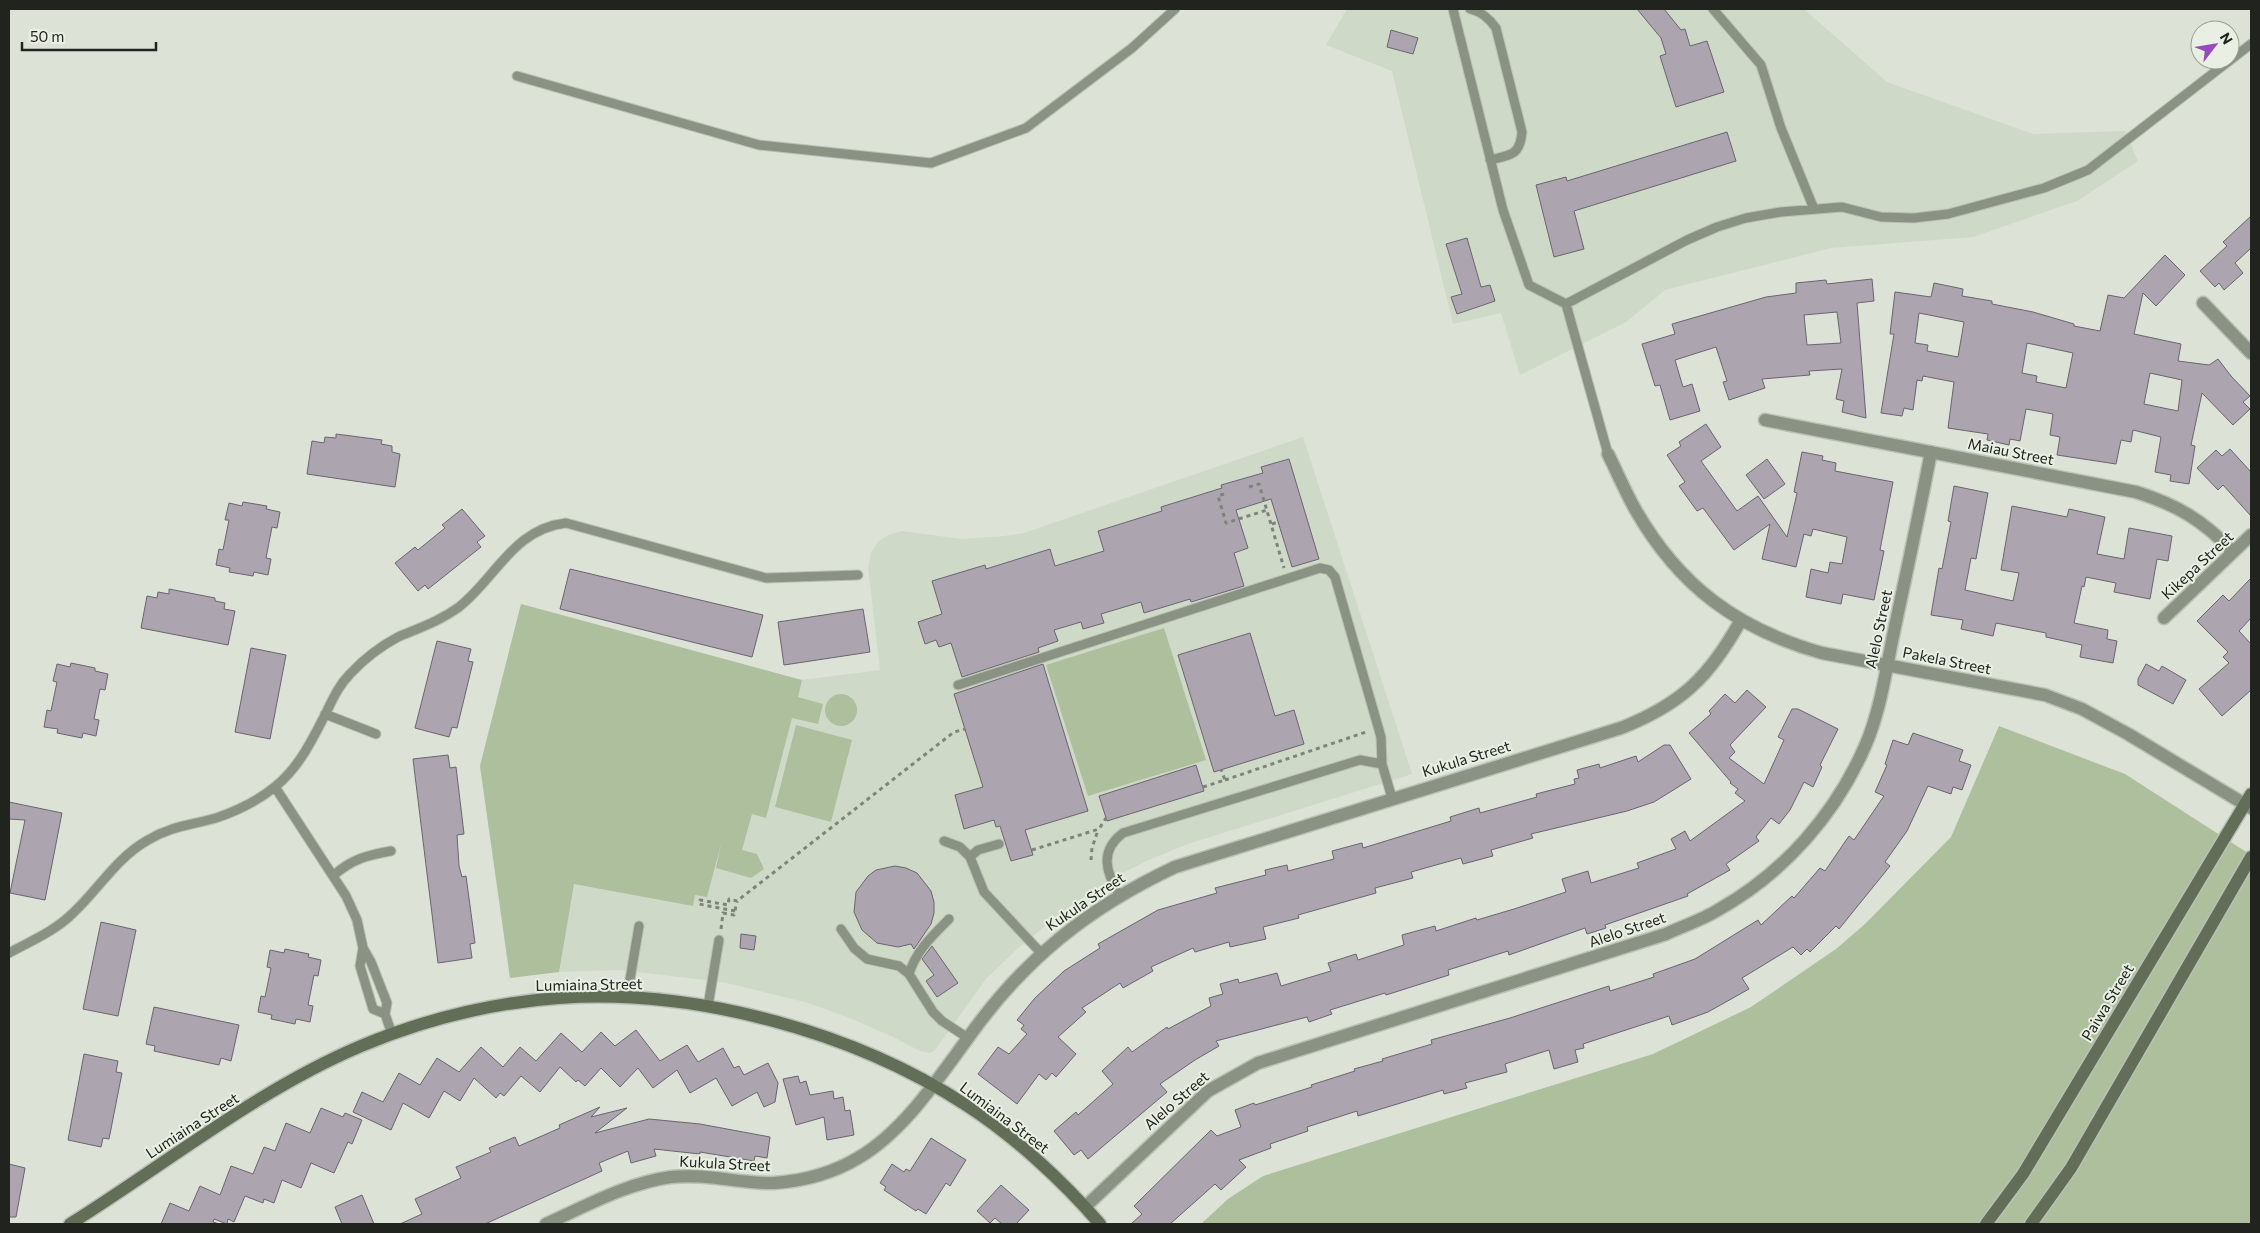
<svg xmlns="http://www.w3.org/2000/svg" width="2260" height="1233" viewBox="0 0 2260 1233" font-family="Commissioner,sans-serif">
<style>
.built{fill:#cfd9c7}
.green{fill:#aebf9e}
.building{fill:#aca5b0;stroke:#6b646f;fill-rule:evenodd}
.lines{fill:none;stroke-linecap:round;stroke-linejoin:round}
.lane-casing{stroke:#bac0b5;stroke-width:11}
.street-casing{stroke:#bac0b5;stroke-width:15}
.secondary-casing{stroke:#bac0b5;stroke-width:15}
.path{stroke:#7f847b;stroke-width:3;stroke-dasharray:4 4;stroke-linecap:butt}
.lane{stroke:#8a9383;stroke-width:9}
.street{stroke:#8a9383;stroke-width:12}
.secondary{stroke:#626e57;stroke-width:12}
.labels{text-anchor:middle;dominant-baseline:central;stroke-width:4;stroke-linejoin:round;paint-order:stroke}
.street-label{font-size:15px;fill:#20231e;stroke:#e9f0e3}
</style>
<rect width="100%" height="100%" fill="#dce2d6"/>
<path class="built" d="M1347,9H1804L1887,82L2033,134L2125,131L2138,161L2077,201L1973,237L1831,248L1665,290L1626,322L1520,375L1501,313L1453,324L1392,71L1326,45Z
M1303,437L1412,774L1188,844L1146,861L1106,882L1062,912L1016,950L986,979L935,1050L930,1053L920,1051L889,1035L847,1017L805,1002L722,982L620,970L552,972L510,978L480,766L521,604L802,680L880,670L868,567L871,553L878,542L888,535L902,531L961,539L1004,536L1024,533Z"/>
<path class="green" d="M521,604L802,680L798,697L823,704L818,724L792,718L766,818L752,814L742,850L757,854L764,869L751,878L716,868L721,844L707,897L695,895L693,906L574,884L559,972L510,978L480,766Z
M1164,628L1206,760L1088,796L1046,665Z
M825 710a16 16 0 1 1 32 0a16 16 0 1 1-32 0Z
M796,725L852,740L831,822L775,807Z
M1999,726L2125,774L2251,855V1224H1201L1228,1199L1263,1176L1653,1054L1751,1007L1836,949L1865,924L1951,837Z"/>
<path class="building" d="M1637,9H1664L1681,30L1685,29L1690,46L1707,41L1724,92L1676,107L1660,56L1666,54L1661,38Z
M1391,30L1418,38L1413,54L1387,47Z
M1727,132L1736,161L1574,211L1584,249L1554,257L1536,185L1566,177L1567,181Z
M2251,216V248L2235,263L2243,273L2224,290L2219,283L2215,287L2200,271L2227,246L2223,242Z
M1467,238L1481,287L1490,285L1495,301L1457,314L1451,297L1462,294L1446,244Z
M2165,255L2185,275L2156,306L2143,293L2134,334L2181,344L2178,361L2209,365L2218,359L2231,376L2250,396L2243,402L2250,409L2233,425L2202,393L2191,445L2195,446L2189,484L2170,481L2171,475L2155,472L2161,437L2133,430L2131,442L2121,440L2116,464L2057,455L2060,437L2050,435L2053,414L2026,409L2020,441L2010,439L2009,445L1987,440L1988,434L1948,428L1954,382L1923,376L1922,381L1917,380L1913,410L1904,408L1902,416L1881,413L1894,334H1890L1895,292L1931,297L1934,283L1963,289L1962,296L1992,301V304L2033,312L2074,324V326L2100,331L2108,295L2124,298ZM1919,313L1964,322L1958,357L1927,351L1928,345L1915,343ZM2027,343L2073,353L2066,388L2036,382L2037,376L2022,373ZM2150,373L2182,380L2178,411L2144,404Z
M1872,279L1874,301L1857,303L1866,418L1842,412L1844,401L1836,399L1842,369L1809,371L1810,375L1762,379L1765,388L1729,400L1723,382L1727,381L1716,347L1675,360L1683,387L1692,384L1700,411L1670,420L1660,385L1655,386L1642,344L1675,334L1672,324L1766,297L1796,293V283L1826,280L1827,284ZM1837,312L1841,343L1807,345L1804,315Z
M1706,424L1721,447L1701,461L1737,511L1758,496L1787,537L1797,493L1794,492L1802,452L1823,456L1822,460L1836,463L1835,471L1893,482L1880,550L1884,551L1874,600L1843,594L1841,604L1806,597L1811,569L1828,573L1830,562L1842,564L1847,537L1813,529L1811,536L1804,534L1796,567L1762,559L1770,524L1734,550L1703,508L1697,511L1679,486L1685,482L1667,455L1681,446L1679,442Z
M336,434L382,440L381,444L392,446V452L400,454L395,487L307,474L312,441L324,443L325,437L336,438Z
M2230,449L2251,472V516L2223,485L2218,490L2197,468L2216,450L2222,456Z
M1289,459L1319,559L1292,567L1271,499L1236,510L1248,548L1234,553L1244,586L1191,602L1190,599L1144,613L1141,602L1101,614L1104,623L1083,629L1081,622L1054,630L1058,641L1038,648L1039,652L962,677L951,643L939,647L936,640L925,644L918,622L942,614L932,581L985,565L986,569L1050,549L1055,566L1104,551L1098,531L1162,511L1161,507L1222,488L1221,485L1263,473L1261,467Z
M1767,459L1785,484L1764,499L1746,475Z
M1954,486L1988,493L1976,559L1971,558L1965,590L2013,601L2019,573L2001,570L2012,506L2067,517L2069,509L2105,517L2097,554L2124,559L2129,528L2172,536L2168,561L2157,559L2150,599L2114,592L2116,583L2086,577L2084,587L2082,586L2074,623L2108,630L2107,639L2117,641L2113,663L2080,657L2082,645L2046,637V633L1996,623L1993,636L1961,629L1963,620L1931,615L1939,568L1942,569L1951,522L1948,521Z
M243,502L267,506L266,509L280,512L277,528L272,527L266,558L271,559L268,575L254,572L253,576L229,572L230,568L216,565L219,549L223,550L229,520H225L229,503L242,506Z
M462,509L485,536L477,542L481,547L428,589L425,585L418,591L395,563L415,547L418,550L445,528L442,525Z
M570,569L763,615L752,657L560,609Z
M2251,578V618L2239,631L2251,644V690L2222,716L2199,689L2229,663L2223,657L2228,652L2197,621L2223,595L2229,601Z
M169,589L215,598V601L225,603L224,609L235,611L228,645L141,628L147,596L157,598L158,592L169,594Z
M863,609L870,652L784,665L778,622Z
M1250,633L1275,716L1294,710L1304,744L1214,772L1178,655Z
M437,641L471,649L468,661L473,662L457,728L452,727L449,737L415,728Z
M251,648L286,655L270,739L235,732Z
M71,663L95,668V671L108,674L105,690L100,689L94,719L99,720L96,736L83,733L82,738L57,733L58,729L44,727L47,710L51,711L57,682L53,681L57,664L70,667Z
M1043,664L1088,811L1025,830L1033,855L1011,861L1000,826L996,827L994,820L964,829L955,795L983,787L954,694Z
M2146,664L2159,671L2162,666L2186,680L2173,704L2138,685V679Z
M1747,690L1766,707L1730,745L1735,752L1729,758L1764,784L1784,740L1778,737L1792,709H1798L1838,729L1820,765L1822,767L1813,787L1804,782L1790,810L1779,824L1771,818L1756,837L1759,841L1726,864L1730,870L1687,894L1688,896L1605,925L1606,928L1587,934L1585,928L1509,955L1508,951L1448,970L1449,975L1386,995L1385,993L1330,1010L1332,1014L1309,1022L1307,1017L1216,1041L1219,1046L1195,1060L1160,1084L1167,1092L1088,1159L1081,1150L1074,1155L1054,1131L1076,1112L1078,1115L1113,1084L1102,1071L1128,1047L1132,1052L1167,1027L1168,1029L1211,1006L1209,998L1223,994L1220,984L1238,979L1239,983L1277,973L1281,986L1331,971L1328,963L1356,954L1358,960L1404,945L1402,935L1435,926L1436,931L1476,918L1477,920L1514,909L1566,892L1562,879L1588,871L1591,883L1639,868L1637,863L1676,849L1671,839L1685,831L1690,841L1745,801L1735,793L1738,789L1730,783L1731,782L1689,733L1711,714L1709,711L1725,694L1735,703Z
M1913,733L1963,750L1959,761L1971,765L1962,790L1953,787L1951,794L1928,786L1907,831L1885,862L1890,866L1839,929L1836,926L1810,952L1807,949L1801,955L1793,947L1742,978L1749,989L1708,1012L1672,1025L1669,1016L1583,1044L1584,1048L1575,1050L1578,1062L1554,1069L1549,1050L1505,1064L1507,1072L1465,1083L1467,1088L1444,1094L1443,1090L1358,1116L1357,1111L1307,1127L1308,1131L1270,1144L1271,1148L1239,1160L1246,1167L1221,1190L1215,1184L1170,1224H1131L1142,1214L1134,1206L1211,1130L1217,1136L1241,1127L1235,1110L1254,1103L1255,1105L1312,1087L1311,1085L1355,1071L1354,1069L1383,1061L1382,1059L1432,1044L1431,1040L1510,1018L1609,986L1610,991L1654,977L1653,974L1695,959L1758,920L1761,925L1792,896L1794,898L1820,868L1825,871L1849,836L1854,840L1884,796L1875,792L1887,765L1885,764L1893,740L1908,745Z
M1664,745H1670L1691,779L1654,802L1627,811L1531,834L1533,838L1491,850L1493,856L1463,864L1461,858L1411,872L1413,878L1375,888L1376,893L1298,915L1299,918L1263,927L1266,939L1230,947L1229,942L1195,952L1193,948L1151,967L1153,971L1123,988L1120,983L1082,1008L1086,1012L1058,1037L1076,1054L1056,1077L1052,1073L1046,1080L1039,1074L1017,1104L978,1074L998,1047L1009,1054L1027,1034L1021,1029L1024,1025L1017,1020L1035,998L1064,971L1100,948L1098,944L1158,910L1217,893L1215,888L1266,875L1265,870L1287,865L1288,871L1334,859L1332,851L1362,843L1363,848L1451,821L1450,817L1479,808L1480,813L1537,797L1536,794L1575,784L1574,779L1579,778L1577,770L1599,764L1600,768L1636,756L1638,762Z
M448,755L450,768L456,767L464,834L457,835L459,866L462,877L466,876L475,943L470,944L472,958L438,963L413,759Z
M1196,765L1204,791L1107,821L1099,796Z
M9,802L62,813L45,900L10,893L25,820L9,819Z
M895,866L906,868L917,873L931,891L934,902V913L931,924L914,949L911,944L898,947L877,943L862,930L854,912L856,892L868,876L876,870Z
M101,922L136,930L118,1016L83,1009Z
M741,934L756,936L754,950L740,948Z
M932,946L958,983L937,997L926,981L934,975L922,959Z
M285,949L309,954L308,957L321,960L318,976L314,975L308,1005L313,1006L310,1022L296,1019L295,1024L271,1019L272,1015L258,1012L261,996L265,997L271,968L267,967L270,950L284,953Z
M154,1007L239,1025L231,1061L221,1058L219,1065L154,1051L155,1046L146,1044Z
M636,1030L660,1061L687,1045L698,1062L723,1048L734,1068L739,1066L744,1075L768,1063L778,1083L775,1102L764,1107L757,1092L732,1106L716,1078L690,1093L677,1070L653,1088L638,1068L620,1087L601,1068L585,1086L578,1080L576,1082L560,1067L540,1092L521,1076L504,1096L500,1093L496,1098L474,1078L460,1101L444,1091L429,1118L403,1103L391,1130L353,1112L362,1092L383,1102L399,1073L420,1085L437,1058L459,1072L481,1047L503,1067L520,1047L536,1061L561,1033L582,1052L601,1032L615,1046Z
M84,1054L118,1061L116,1072L122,1073L109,1139L103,1138L101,1147L68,1140Z
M798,1076L800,1083L806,1081L810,1095L833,1091L834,1099L843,1097L845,1111L850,1110L854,1135L827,1140L824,1117L796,1125L783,1079Z
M600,1107L591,1117L627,1108L595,1133L649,1119L700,1124L770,1137L767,1158L755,1156L754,1161L700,1152V1154L654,1149L656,1156L631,1163L628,1151L599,1163L602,1171L485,1224H400L422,1214L415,1199L461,1178L456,1167L491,1152L489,1148L515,1137L519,1146L560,1128L559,1125Z
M321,1108L343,1117L345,1113L362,1120L352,1144L348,1142L334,1173L311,1163L301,1188L282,1180L274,1203L264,1199L263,1203L245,1196L234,1222L228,1219L227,1224L214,1219L213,1222L219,1224H161L170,1203L189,1211L200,1186L220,1195L231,1166L253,1174L264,1147L275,1151L286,1123L310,1133Z
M931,1138L966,1160L950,1186L946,1183L926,1214L918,1209L916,1211L884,1190L886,1187L880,1183L892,1164L904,1172L906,1169L910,1171Z
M9,1164L25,1168L16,1217H9Z
M1001,1185L1029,1210L1016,1224H1002L995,1218L990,1223L977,1211Z
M362,1195L374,1224H342L335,1207Z"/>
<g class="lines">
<defs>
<path id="lane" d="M1453,9L1503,210L1529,285L1566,304L1608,454
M1470,9C1482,12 1489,18 1496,28L1522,132C1520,156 1510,155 1490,160
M1713,9L1761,65L1781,128L1814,209
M517,76L759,145L931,163L1026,128L1132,48L1175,9
M1566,304L1687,240L1717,227L1746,218L1781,212L1842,207L1881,217L1914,218L1948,214L2044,188L2088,170L2251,44
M958,685L1320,568L1329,570L1335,577L1381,737L1382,764
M325,714L376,734
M275,787L346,896L357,920L363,948L371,962L387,1003L385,1014L392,1034
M944,841L960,847L970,857L984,892L1041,953
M970,857L978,850L999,844
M334,875C352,859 368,855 391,851
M1119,895C1106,872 1099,851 1123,833L1360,760L1382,764L1392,798
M841,929L854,948L867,959L899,966L909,974L933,1012L942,1021L968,1038
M363,948L360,966L373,1009L385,1014
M9,953C31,941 55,931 73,913C99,889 116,858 148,840C171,826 192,825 216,818C237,811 259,800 276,786C299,767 311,742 325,715C332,701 338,686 350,674C363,660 381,646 398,637C419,628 440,621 459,607C496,578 513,529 566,523L766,578L858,575
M909,974C916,951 932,936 949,919
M627,997L639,926
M708,1006L719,940"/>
<path id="street" d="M2203,303L2251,353
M1765,420L2136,492C2177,505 2203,520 2233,552
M1608,454C1617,472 1625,491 1635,509C1679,586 1737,629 1822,653L2045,695L2082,709L2128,734L2251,808
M2164,618L2251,535
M1085,1207L1208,1091L1258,1063L1666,934C1683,926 1702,920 1718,910C1784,873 1836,814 1866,744C1882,706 1887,662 1896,622C1908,566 1920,509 1931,452
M546,1224C586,1206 627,1183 671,1177C707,1173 740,1184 774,1183C802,1181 833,1173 858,1158C903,1132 938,1079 968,1038C1024,959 1088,908 1175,867L1621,728C1682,704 1710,676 1741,620"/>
<path id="secondary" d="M70,1224C166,1164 257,1090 361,1046C423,1020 491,1003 558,998C693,988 852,1031 966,1105C1014,1136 1063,1181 1100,1224
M1986,1224L2023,1174L2251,794
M2031,1224L2071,1168L2251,857"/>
</defs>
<use href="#lane" class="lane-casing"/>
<use href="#street" class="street-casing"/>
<use href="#secondary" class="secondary-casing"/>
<path class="path" d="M1249,487L1259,484L1284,568
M1224,494L1218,496L1226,523L1267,510
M1272,524L1278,522
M1225,780L1366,732
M1203,787L1225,780L1221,769
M1032,850L1099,829L1106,818
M1091,860L1092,848L1098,830
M735,911L699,904L700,900L728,905L729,899L737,901L954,732L965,729
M721,929L723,913L734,915L737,901"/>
<use href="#lane" class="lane"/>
<use href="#street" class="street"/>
<use href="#secondary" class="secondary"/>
</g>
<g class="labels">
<g class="street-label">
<text transform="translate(2011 451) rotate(11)">Maiau Street</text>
<text transform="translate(2197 565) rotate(-43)">Kikepa Street</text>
<text transform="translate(1878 629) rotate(-78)">Alelo Street</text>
<text transform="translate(1947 660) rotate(11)">Pakela Street</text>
<text transform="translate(1466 758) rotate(-17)">Kukula Street</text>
<text transform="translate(1085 901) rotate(-34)">Kukula Street</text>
<text transform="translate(1627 929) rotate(-19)">Alelo Street</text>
<text transform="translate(589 984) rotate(-1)">Lumiaina Street</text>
<text transform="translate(2107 1002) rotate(-59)">Paiwa Street</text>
<text transform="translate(1176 1100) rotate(-41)">Alelo Street</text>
<text transform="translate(1005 1117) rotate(37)">Lumiaina Street</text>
<text transform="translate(192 1125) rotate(-33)">Lumiaina Street</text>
<text transform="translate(725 1163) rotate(3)">Kukula Street</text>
</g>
</g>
<rect width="2260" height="1233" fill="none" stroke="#20231e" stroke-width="20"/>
<g transform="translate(2215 45) rotate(59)"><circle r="24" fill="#e9f0e3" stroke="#999e94"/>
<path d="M0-4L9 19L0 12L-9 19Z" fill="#964bbd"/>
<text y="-8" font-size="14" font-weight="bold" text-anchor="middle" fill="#20231e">N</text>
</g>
<path d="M22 42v8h134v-8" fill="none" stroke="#20231e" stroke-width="2.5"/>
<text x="30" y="42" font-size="15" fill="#20231e" stroke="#e9f0e3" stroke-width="4" paint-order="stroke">50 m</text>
</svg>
